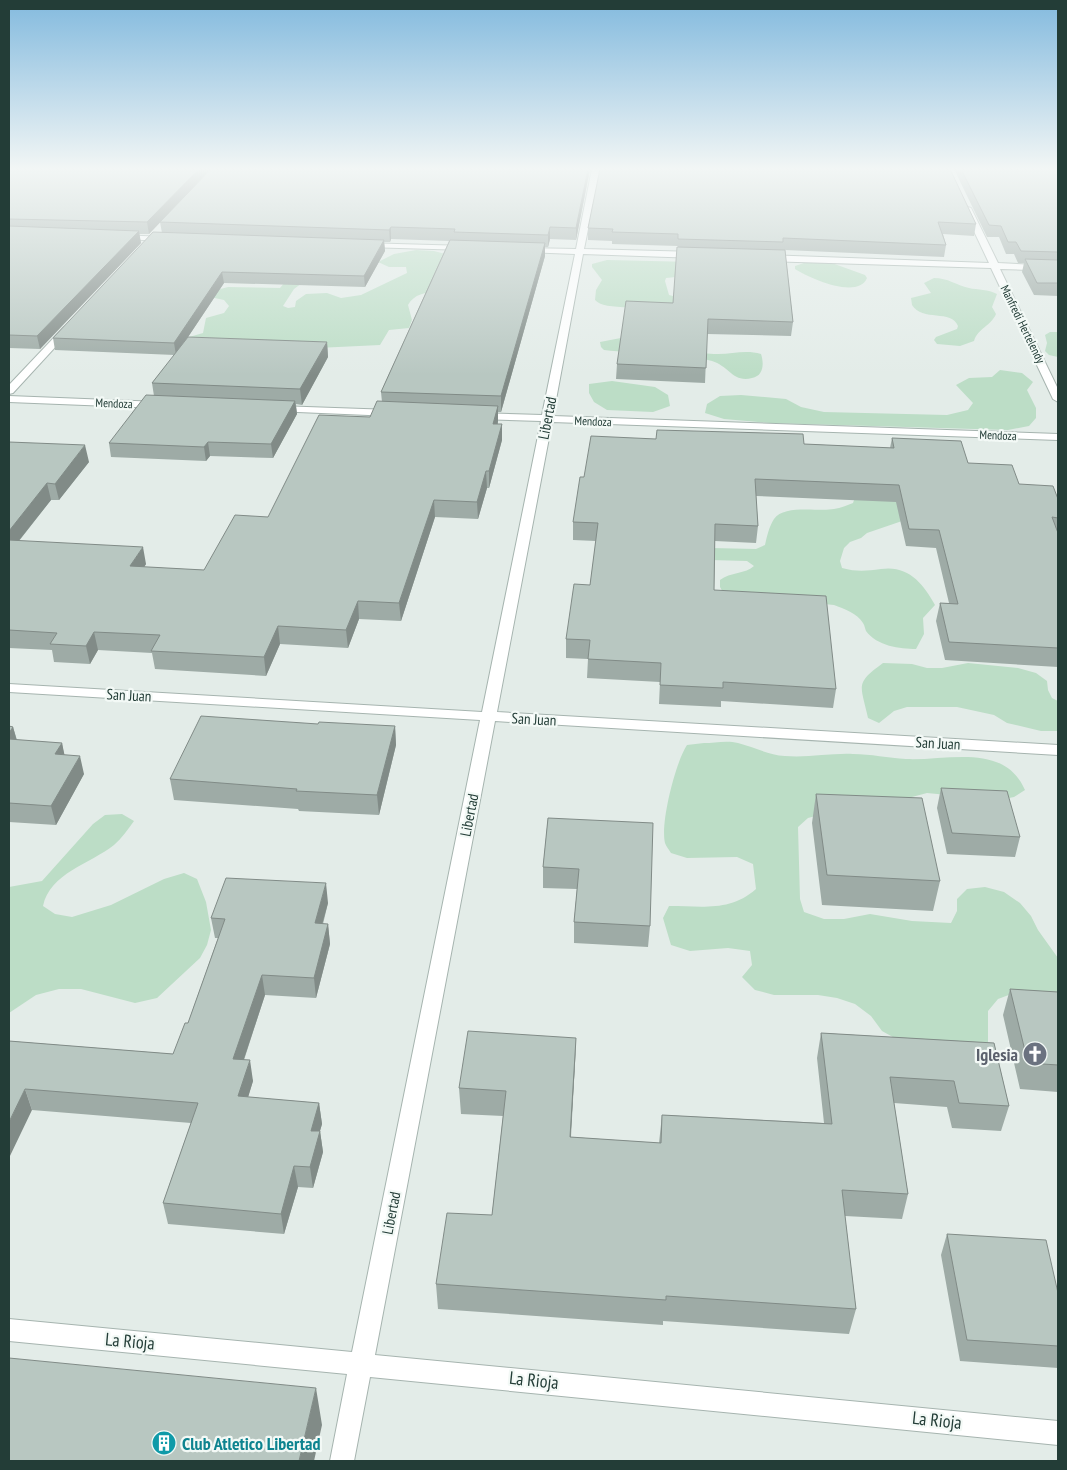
<svg xmlns="http://www.w3.org/2000/svg" width="1067" height="1470" viewBox="0 0 1067 1470" font-family="'PT Sans Narrow',sans-serif">
<style>
.green{fill:#bcddc6}
.lines{fill:none;stroke-linecap:round;stroke-linejoin:round}
.minor-casing{stroke:#a6b4af;stroke-width:2}
.minor{fill:#fff;fill-rule:evenodd}
.wall{fill:#9eaba6}
.shaded-wall{fill:#818b87}
.building{fill:#b8c7c1;stroke:#818b87}
.labels{text-anchor:middle;dominant-baseline:central;stroke-width:4.5;stroke-linejoin:round;paint-order:stroke}
.far-street-label{font-size:12px;fill:#233d37;stroke:#f3f9f6}
.street-label{font-size:15px;fill:#233d37;stroke:#f3f9f6}
.near-worship-label{font-size:18px;font-weight:bold;fill:#5b616d;stroke:#f3f9f6;text-anchor:end}
.near-street-label{font-size:18px;fill:#233d37;stroke:#f3f9f6}
.near-culture-label{font-size:18px;font-weight:bold;fill:#0d838f;stroke:#f3f9f6;text-anchor:start}
</style>
<rect width="100%" height="100%" fill="#e3ece8"/>
<path class="green" d="M416,250L434,251L464,259L462,293C443,293 418,287 408,305L412,320L409,328L389,330L380,345L296,349L180,346L186,338L203,333L206,318L224,313L229,306L224,300L210,297L213,291L228,287L280,288L285,282L302,283L294,289L283,306L288,308L295,307L296,301L306,294L327,293L341,298L361,295L407,273L406,267H389L378,262L394,254Z
M607,260L694,262L676,277L666,278L665,281L669,295L677,297H734C710,299 609,317 595,300L596,290L602,280L592,267V264Z
M807,262H829L865,275L867,278C858,300 809,278 795,269V266Z
M934,278C948,278 956,285 969,288C978,290 988,289 997,294L992,307L996,314C991,326 978,328 974,341L960,346L937,344L934,340L936,337L957,329L958,326C952,309 922,322 912,305L911,298L931,293L924,283Z
M1050,332H1058V357L1049,355L1045,351L1047,343L1045,335Z
M626,337C653,343 687,353 714,354C731,355 744,349 761,354C764,363 764,376 752,378C733,383 729,366 712,361C681,352 638,354 604,350L601,347L600,342Z
M1000,370L1022,373L1033,382L1027,390L1036,408V418L1029,426L1008,430L770,423L724,419L705,413L707,404L720,396L741,395L786,399L801,407L824,412L947,415L968,410L973,403L956,385L969,378L992,377Z
M612,381L655,387L668,395L670,406L653,412L607,410L594,402L589,393V384Z
M885,477L905,520L867,533L861,538L850,542L844,548L840,561L842,568C857,572 866,571 881,569C908,565 923,583 935,605L923,618L924,634L916,649C900,649 877,646 866,631C865,629 865,626 863,623C857,613 844,609 834,605L724,594L720,587V580C730,572 746,574 754,566L747,561L710,560L711,548L756,549L765,545C767,536 769,527 774,519C784,504 819,512 834,509C841,508 847,505 853,503L855,497Z
M883,663L912,664L927,668H942L968,663L1018,668L1036,673L1047,681L1048,690L1052,698L1058,701V731H1041L1007,723L994,715L957,707H907L894,711L879,723L868,718C861,685 854,684 883,663Z
M704,743C714,743 727,740 738,743C754,747 768,755 785,756C807,758 831,753 853,754C871,754 888,758 906,759C947,761 1004,742 1025,790L1014,797L999,800L927,793L912,797L908,807L823,814L808,818L798,827L800,899L804,912L824,919H844L870,914L912,921L951,923L957,911V899L967,889L985,887L1004,892L1020,903L1031,916L1038,930L1058,958V995L1014,993L998,999L988,1011V1044L920,1052L882,1031L871,1016L855,1004L837,998L818,995H774L755,990L742,977L752,965L750,951L728,948L690,951L671,945L663,918L669,906C702,906 730,912 756,889L753,864L737,857L687,858L671,853C669,850 666,846 665,843C660,823 676,761 687,745Z
M122,814L134,821C128,829 122,838 114,845C90,864 50,873 43,906L55,914L72,917L111,905L164,879L184,873L197,879L206,902L211,930L207,945L200,958L157,998L135,1003L81,989H59L36,995L9,1013V887L42,881L93,824L105,815Z"/>
<g class="lines">
<defs>
<path id="minor" d="M592,169H600L584,249L697,252L701,255L697,258L583,254L553,416L1058,434V440L552,422L497,712L1058,745V755L495,721L375,1355L1058,1421V1445L370,1377L354,1461H330L347,1374L9,1341V1319L352,1352L480,720L9,692V684L482,712L541,421L478,419L473,416L478,413L542,415L575,254L525,252L521,250L525,248L576,249Z
M964,206L971,208L998,263L1058,266V271L1000,269L1058,389V402L1053,399L991,268L765,261L761,258L765,255L989,263L963,208Z
M117,235L167,237L171,239L167,241L120,239H117Z
M362,243L467,246L471,248L467,250L365,247L361,245Z
M67,326L72,329L70,331L13,393L9,394V385L64,327Z
M9,396L160,402L165,405L160,408L9,402Z
M278,406L392,410L397,413L392,416L274,411L273,409Z"/>
</defs>
<use href="#minor" class="minor-casing"/>
<use href="#minor" class="minor"/>
</g>
<path class="wall" d="M9,169H211L149,234H139L141,243L40,349L9,348Z
M590,169L576,240L550,239L548,247H545V256L501,412H498V424H502V440L489,488H487L478,519L435,517L401,621L359,619L348,648L280,644L266,676L155,669L152,653L98,650L90,664L54,662L52,650L9,648V442L89,462L59,500H51L19,541L146,564L144,567L204,570L268,517L370,417L382,402L381,392L449,241L391,239L390,242H384L385,251L365,287L224,283L184,343L327,342L328,357L302,405L296,404L297,414L273,458L210,456L206,461L111,457L109,443L154,396L152,383L175,355L55,350L53,338L162,233L160,222Z
M600,169L976,224L974,236L943,234L946,245L944,257L785,250L793,322L791,336L707,334L705,383L616,379L617,364L673,303L678,246L612,244V241L588,240V228Z
M954,169H1058V296L1034,295L1022,272L1024,263H1018L1014,254H1006L999,237H987Z
M892,438L968,463L1019,484L1058,499V667L945,660L936,621L940,603H949L936,548L906,546L896,502L756,496L758,526L756,543L715,541L714,590L836,689L833,708L721,701V707L659,704L660,682L587,678L588,659L566,658V639L590,585L596,541L573,540V522L584,477L804,444L890,448Z
M318,724L395,726L396,745L379,815L299,811L298,809L174,800L170,779Z
M9,726L13,727L17,740L62,743L64,755L84,774L56,825L9,822Z
M941,788L1020,837L1015,857L947,854L937,808Z
M816,794L940,881L933,911L822,905L812,823Z
M548,818L650,926L648,947L574,943V922L577,889L543,888V867Z
M328,903L323,924H328L330,944L316,998L265,995L244,1060L253,1081L248,1097L319,1103L322,1124L320,1131L323,1152L313,1188L298,1187L284,1234L168,1224L163,1203L191,1123L32,1110L9,1041L173,1054L188,1023L218,938H215L211,918Z
M1010,989L1058,992V1092L1020,1089L1003,1015Z
M821,1033L994,1043L1009,1106L1001,1131L952,1128L947,1107L894,1103L908,1194L902,1219L845,1216L856,1309L849,1334L663,1321V1325L438,1309L436,1284L492,1215L503,1116L461,1114L459,1088L576,1038L575,1063L571,1137L659,1143L662,1115L824,1123L817,1058Z
M947,1234L1058,1293V1368L960,1361L941,1255Z"/>
<path class="shaded-wall" d="M199,169H211L149,234L147,222Z
M588,169H590L576,240V228Z
M391,227V239L390,242L389,230Z
M550,227V239L548,247V235Z
M139,231L141,243L40,349L37,336Z
M384,240L385,251L365,287L364,276Z
M545,243V256L501,412V396Z
M222,272L224,283L176,355L174,343Z
M327,342L328,357L302,405L300,389Z
M295,401L297,414L273,458L271,444Z
M498,406V421L494,440L493,424Z
M502,424V440L489,488V471Z
M208,442L210,456L206,461L204,447Z
M85,445L89,462L59,500L55,484Z
M486,471L487,488L478,519L477,502Z
M47,483L51,500L9,553V531Z
M434,500L435,517L401,621L399,603Z
M143,547L146,564L134,584L130,566Z
M358,601L359,619L348,648L346,630Z
M278,626L280,644L266,676L264,657Z
M94,632L98,650L90,664L86,646Z
M395,726L396,745L379,815L377,795Z
M13,727L18,745L9,753V733Z
M62,743L66,762L55,754Z
M80,756L84,774L56,825L51,806Z
M326,883L328,903L317,943L315,923Z
M328,924L330,944L316,998L314,978Z
M262,975L265,995L237,1080L233,1059Z
M576,1038L575,1063L569,1163L570,1137Z
M250,1060L253,1081L242,1117L238,1096Z
M25,1089L32,1110L9,1158V1122Z
M319,1103L322,1124L314,1151L311,1131Z
M320,1131L323,1152L313,1188L310,1167Z
M294,1166L298,1187L284,1234L281,1214Z
M316,1388L322,1425L314,1461H299Z"/>
<path class="building" d="M9,169H199L147,222L9,219Z
M211,169H588L576,228L550,227L548,235L454,232L455,229L391,227L389,230L160,222Z
M600,169H950L976,224L938,222L946,245L783,238V242L678,239V234L612,232L613,229L588,228Z
M961,169H1058V252L1021,251L1016,242H1008L1001,226L989,225Z
M9,226L139,231L37,336L9,335Z
M153,232L384,240L364,276L222,272L174,343L53,338Z
M450,240L545,243L501,396L381,392Z
M677,247L785,250L793,322L708,319L706,368L617,364L626,301L673,303Z
M1025,259L1058,260V283H1037Z
M188,337L327,342L300,389L152,383Z
M146,395L295,401L271,444L208,442L204,447L109,443Z
M377,401L498,406L493,424H502L489,471H486L477,502L434,500L399,603L358,601L346,630L278,626L264,657L151,651L160,635L94,632L86,646L50,644L57,633L9,630V540L143,547L130,566L204,570L235,515L268,517L319,415L370,417Z
M657,430L803,434L804,444L894,448L892,438L961,441L968,463L1012,465L1019,484L1053,486L1058,499V518L1052,517L1058,533V648L949,642L940,603L958,604L939,530L909,529L899,485L755,479L758,526L715,524L714,590L826,596L836,689L723,682V688L660,685L661,663L588,659L590,640L566,639L574,584L590,585L598,523L573,522L580,477H584L591,436L656,439Z
M9,442L85,445L55,484L47,483L9,531Z
M201,716L318,724L319,722L395,726L377,795L296,791L297,789L170,779Z
M9,726L13,727L9,733Z
M9,739L62,743L55,754L80,756L51,806L9,803Z
M941,788L1007,791L1020,837L952,833Z
M816,794L922,798L940,881L827,875Z
M548,818L653,823L650,926L574,922L579,869L543,867Z
M226,878L326,883L315,923L328,924L314,978L262,975L233,1059L250,1060L238,1096L319,1103L311,1131H320L310,1167L294,1166L281,1214L163,1203L198,1103L25,1089L9,1122V1041L173,1054L185,1023H188L225,919L211,918Z
M1010,989L1058,992V1065L1028,1063Z
M468,1031L576,1038L570,1137L661,1143L662,1115L832,1124L821,1033L994,1043L1009,1106L959,1103L954,1081L890,1077L908,1194L842,1190L856,1309L666,1296V1300L436,1284L447,1213L492,1215L506,1091L459,1088Z
M947,1234L1046,1240L1058,1293V1346L967,1340Z
M9,1358L316,1388L299,1461H9Z"/>
<linearGradient id="sky" x2="0" y2="1"><stop stop-color="#83bade"/><stop offset="0.45" stop-color="#f2f6f5"/><stop offset="1" stop-color="#f2f6f5" stop-opacity="0"/></linearGradient>
<rect width="1067" height="375" fill="url(#sky)"/>
<defs>
<symbol id="church-disc" viewBox="-11 -11 22 22"><circle r="9.5" fill="#6b7280" stroke="#f3f9f6"/><path d="M-1.2-6h2.4v3.5h3.3v2.4h-3.3V6h-2.4V-.1h-3.3v-2.4h3.3Z" fill="#fff"/></symbol>
<symbol id="building-disc" viewBox="-11 -11 22 22"><circle r="9.5" fill="#0f9aa8" stroke="#f3f9f6"/><path d="M-4-6H4V6H1V3H-1V6H-4ZM-2.5-4.3h1.7v1.8h-1.7ZM.8-4.3h1.7v1.8H.8ZM-2.5-1h1.7V.8h-1.7ZM.8-1h1.7V.8H.8Z" fill="#fff"/></symbol>
</defs>
<g fill-rule="evenodd">
<use href="#church-disc" x="1021" y="1040" width="28" height="28"/>
<use href="#building-disc" x="150" y="1429" width="28" height="28"/>
</g>
<g class="labels">
<g class="far-street-label">
<text transform="translate(1023 324) rotate(64)">Manfredi Hertelendy</text>
<text transform="translate(114 403) rotate(2)">Mendoza</text>
<text transform="translate(593 421) rotate(2)">Mendoza</text>
<text transform="translate(998 435) rotate(2)">Mendoza</text>
</g>
<g class="street-label">
<text transform="translate(547 418) rotate(-79)">Libertad</text>
<text transform="translate(129 695) rotate(3)">San Juan</text>
<text transform="translate(534 719) rotate(3)">San Juan</text>
<text transform="translate(938 743) rotate(3)">San Juan</text>
<text transform="translate(469 815) rotate(-79)">Libertad</text>
<text transform="translate(391 1213) rotate(-79)">Libertad</text>
</g>
<g class="near-worship-label">
<text x="1018" y="1054">Iglesia</text>
</g>
<g class="near-street-label">
<text transform="translate(130 1341) rotate(5)">La Rioja</text>
<text transform="translate(534 1380) rotate(6)">La Rioja</text>
<text transform="translate(937 1420) rotate(6)">La Rioja</text>
</g>
<g class="near-culture-label">
<text x="182" y="1443">Club Atletico Libertad</text>
</g>
</g>
<rect width="1067" height="1470" fill="none" stroke="#233d37" stroke-width="20"/>
</svg>
